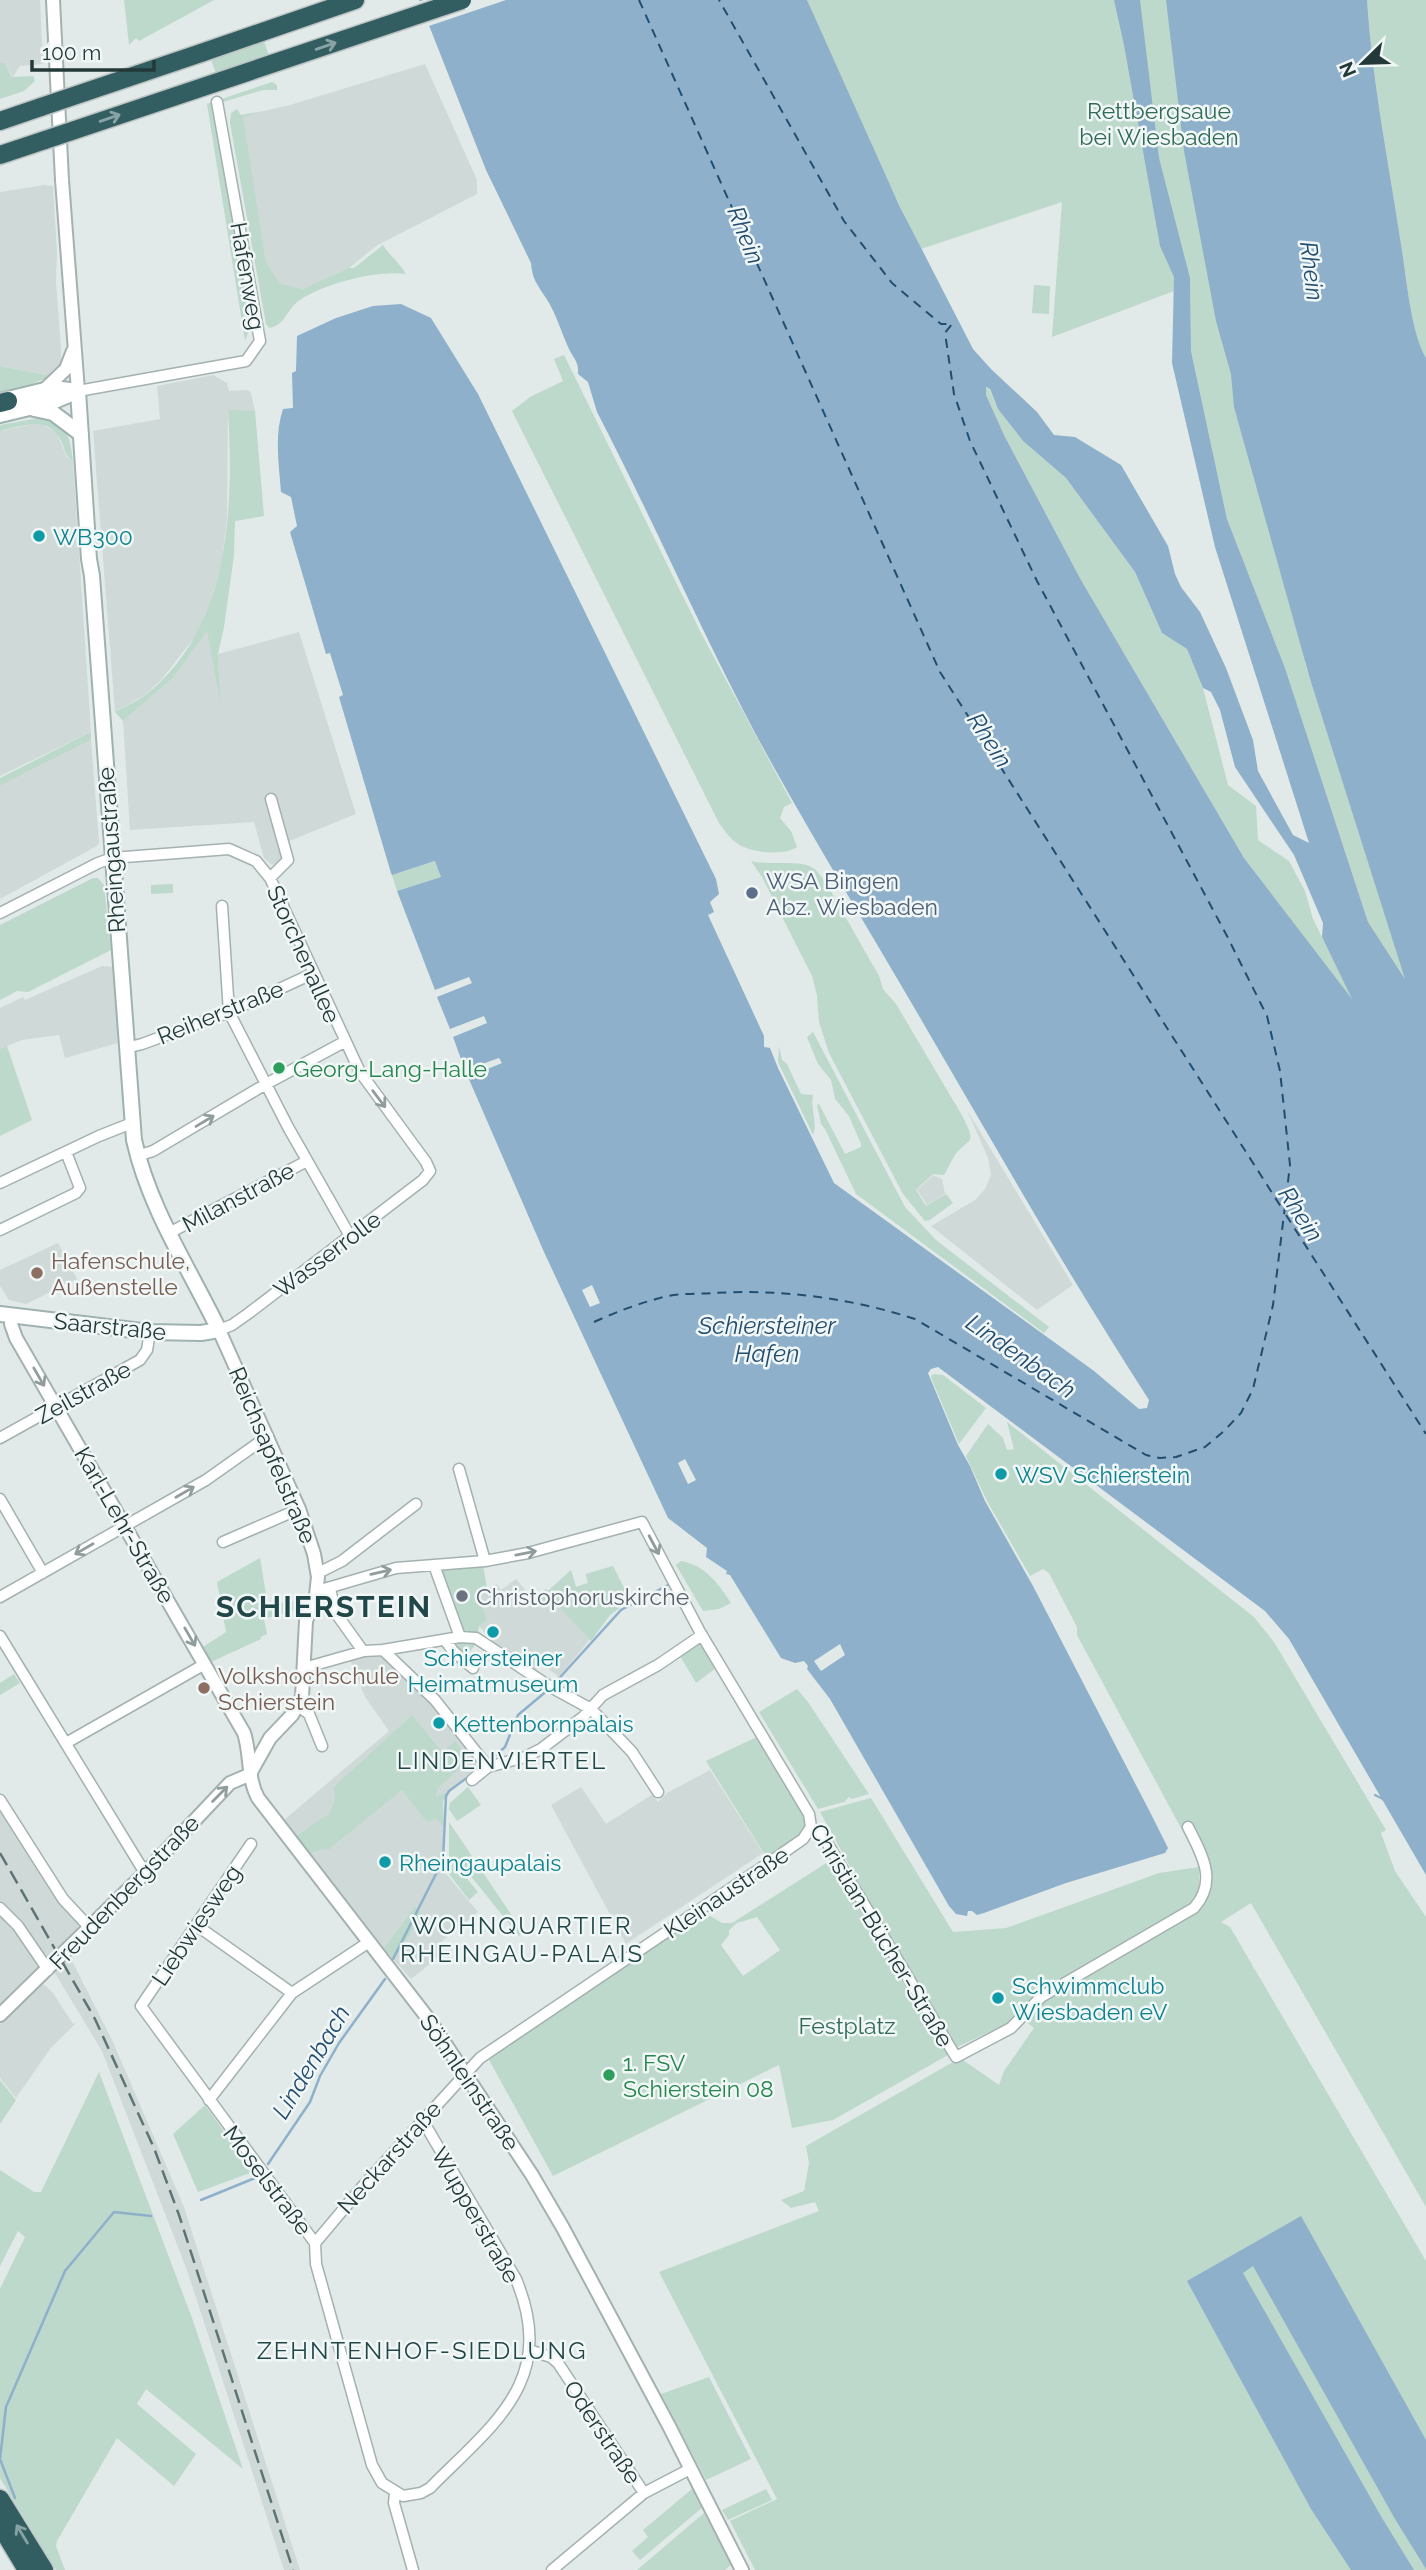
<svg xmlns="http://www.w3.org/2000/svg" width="1426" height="2570" viewBox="0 0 1426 2570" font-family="Raleway,sans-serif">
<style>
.built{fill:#cfdad8}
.green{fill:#bcd9cc;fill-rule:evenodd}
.water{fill:#8eb0ca;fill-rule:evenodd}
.pier{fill:#e1eae8}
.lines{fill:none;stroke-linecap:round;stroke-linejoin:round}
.stream{stroke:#8eb0ca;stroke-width:2.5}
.ferry{stroke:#234d6f;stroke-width:2;stroke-dasharray:9 7;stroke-linecap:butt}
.minor-casing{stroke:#a4b1b0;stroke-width:13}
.tertiary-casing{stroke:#a4b1b0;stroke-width:16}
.secondary-casing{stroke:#9eb2b0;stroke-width:18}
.motorway-casing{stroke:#bdc4c4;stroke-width:21}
.minor{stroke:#fff;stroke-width:10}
.tertiary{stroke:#fff;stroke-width:12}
.secondary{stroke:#fff;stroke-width:14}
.motorway{stroke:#325e62;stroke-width:18}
.rail{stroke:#5d7474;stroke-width:2.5;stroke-dasharray:14 7;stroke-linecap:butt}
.motorway-bridge-casing{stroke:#bdc4c4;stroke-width:21;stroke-linecap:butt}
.motorway-bridge{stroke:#325e62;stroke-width:18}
.oneway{stroke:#88a3a5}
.oneway2{stroke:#919c9c}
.culture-dot{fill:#0f9aa8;stroke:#f1f7f6;stroke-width:2.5}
.service-dot{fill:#5c6f8a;stroke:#f1f7f6;stroke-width:2.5}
.leisure-dot{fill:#2e9e5b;stroke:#f1f7f6;stroke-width:2.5}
.education-dot{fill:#8d6e63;stroke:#f1f7f6;stroke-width:2.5}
.worship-dot{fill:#6b7280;stroke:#f1f7f6;stroke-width:2.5}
.labels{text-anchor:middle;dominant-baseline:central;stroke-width:5;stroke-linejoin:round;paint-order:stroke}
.park-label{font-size:23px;fill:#316b58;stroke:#f1f7f6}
.street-label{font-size:23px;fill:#233939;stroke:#f1f7f6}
.culture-label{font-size:23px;fill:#0d838f;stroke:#f1f7f6;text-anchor:start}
.service-label{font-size:23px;fill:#4e5e75;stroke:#f1f7f6;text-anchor:start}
.leisure-label{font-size:23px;fill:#27864d;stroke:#f1f7f6;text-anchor:start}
.education-label{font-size:23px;fill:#785e54;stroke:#f1f7f6;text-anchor:start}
.worship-label{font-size:23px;fill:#5b616d;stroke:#f1f7f6;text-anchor:start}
.water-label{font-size:24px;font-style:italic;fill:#234d6f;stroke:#f1f7f6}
.neighbourhood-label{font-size:24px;letter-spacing:2px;fill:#214749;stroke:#f1f7f6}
.district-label{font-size:30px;font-weight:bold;letter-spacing:2px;fill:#214749;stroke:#f1f7f6}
</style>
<rect width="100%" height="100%" fill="#e1eae8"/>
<path class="built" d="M0,0H40L43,64L20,66L13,77L5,63H0Z
M425,64L477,180V194L376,246L349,268L303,290L280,285L266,262L242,116L290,105Z
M45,185L53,186L57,253L56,281L61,349V365L51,376L0,366V192Z
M213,375L227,383L229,391L248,390L251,393L255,411H228L227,519L222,560L211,601L197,634L162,679L145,695L115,712L93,431L160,419L157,386Z
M39,423L56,432L67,457L73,461L91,732L0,776V431Z
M207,630L219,695L218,654L299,632L356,814L287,842L281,861L272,865L264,858L254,822L130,830L123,721L173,678Z
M91,740L99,842L97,846L0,899V786Z
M102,966L113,967L118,1043L65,1058L59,1035L22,1040L0,1049V1008L23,997L25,1000Z
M967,1110L1073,1285L1037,1310L931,1226L975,1200L985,1189L991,1175L988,1158Z
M933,1175L942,1179L945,1194L927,1205L917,1190Z
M58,1243L77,1279L26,1304L9,1300L0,1286V1270Z
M613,1566L630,1600L610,1615L559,1677L542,1664L536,1670L511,1654L509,1655L495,1644L479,1626L477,1593L497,1584L501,1590L516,1579L533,1599L546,1589L548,1591L571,1570L576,1587L588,1583L586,1574Z
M370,1654H376L385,1659L429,1700L479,1766L441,1796L444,1846L438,1864L478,1912L440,1943L445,1952L411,1979L394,1960L421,1913L415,1906L384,1948L284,1820L389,1731L365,1697L350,1660Z
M710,1770L763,1853L626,1944L551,1805L581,1787L606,1824L653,1794L658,1802L667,1793Z
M0,1805L79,1923L77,1932L64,1945L113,2042L184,2207L300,2570H284L188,2273L102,2051L47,1960L18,1918L0,1904Z
M0,1912L7,1917L37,1963L39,1971L0,2010Z
M42,1984L45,1985L53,1993L73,2024L76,2023L50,2049L16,2098L0,2078V2024Z"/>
<path class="green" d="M124,0H214L139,41L136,38L129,45Z
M807,0H1265L1305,663L1407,982L1368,922L1285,668L1227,519L1191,351L1190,285L1052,337L1062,202L921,249L836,76Z
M1367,0H1426V358C1410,331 1406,271 1400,238C1388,159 1372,80 1367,0Z
M259,27L274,70L221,88L206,45Z
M0,63H5L12,77L33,76L35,81L24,91L0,99Z
M272,82L277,85V90H263L213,105L250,320V328L245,341L207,104Z
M237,109L241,115L263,111L243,117L266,262L280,284L303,289L349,268H354L383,245C390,256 399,262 406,274C376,270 320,284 296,303C286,312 284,326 269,328L266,324L230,123L231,113Z
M1034,285L1050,286L1049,314L1032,313Z
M564,355L701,633L792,803L784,807L780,818L791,831L797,847C784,856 751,853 738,844C730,839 725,831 719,823L512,411L530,397L563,381L554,359Z
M0,366L51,376L17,390L0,393Z
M985,387L989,389L998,409L1023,441L1066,478L1135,572L1162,633L1187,649L1203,688L1228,785L1256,806L1258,840L1289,861L1305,891L1313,919L1355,1004L1244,858L1081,580L1005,437L986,395Z
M228,410L255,411L264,516L235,521L234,555L224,627L218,654L220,702L207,631L173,678L123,721L115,712C126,706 138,701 148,693C230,626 234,508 228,410Z
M39,418C67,422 70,436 73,461C65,456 65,449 61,441C49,415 23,426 0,431V425Z
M91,732V740L0,786V778Z
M436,861L441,877L397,891L392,875Z
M751,861C770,866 800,859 813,868C818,871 821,877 825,881L879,976L883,989L896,1004L963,1117C977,1146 970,1136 955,1155C951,1161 948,1169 944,1175L933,1174L916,1190L926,1206L946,1194L953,1203L930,1220L925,1221L903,1194L829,1053L819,1022L817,995L812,976L762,877Z
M93,878H98L104,885L111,950L28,992L17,991L0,1000V925Z
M173,884V893L151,894V885Z
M813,1032L905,1207L936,1240L1049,1327L1044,1333L856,1194L825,1129L821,1124L817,1105L819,1104L845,1154L861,1147V1144L849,1116L835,1099L831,1080L818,1064L807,1037Z
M7,1046L32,1120L0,1136V1049Z
M779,1046L782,1060L787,1064L801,1094L813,1095C810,1109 818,1123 813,1135L778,1062Z
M934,1374L943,1375L986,1408L959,1444L932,1380L931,1376Z
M1007,1422L1254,1617L1274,1642L1386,1830L1381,1833L1395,1871L1426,1917V2207L1251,1903L1221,1922L1230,1927L1426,2261V2570H755L730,2521L777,2499L659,2272L819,2211L815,2202L791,2208L781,2200L804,2191L809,2163L806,2146L960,2058L999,2085L1004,2071L1034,2028L1024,2020L1046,1998L1196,1910L1206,1860L1196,1856L1077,1635V1627L1049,1573L1043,1569L1030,1576L987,1501L966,1456L988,1424L1003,1438L1007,1450L1014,1449Z
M260,1558L268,1606L296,1600L297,1610L264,1619L267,1634L261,1637V1639L211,1662L203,1647L226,1632L217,1582Z
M681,1561C705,1565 719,1584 731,1603L719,1609L703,1611L676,1565Z
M483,1565L487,1588L477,1593L487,1620L479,1626L477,1643L465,1657L454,1647L462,1641L439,1572L441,1570Z
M613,1566L630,1600L610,1615L591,1641L553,1600H549L541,1607L534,1599L546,1589L548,1591L571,1570L576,1587L588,1583L586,1574Z
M699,1640L716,1668L696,1683L679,1654Z
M14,1674L20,1683L0,1695V1683Z
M797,1689L808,1702L869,1794L852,1799L849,1797L844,1802L818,1809L759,1712Z
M412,1715L442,1752L456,1741L461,1749L465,1763L438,1788L435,1797L447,1792L443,1802L444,1827L435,1818L428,1823V1819L426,1821L402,1790L328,1850L324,1849L310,1853L296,1836C308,1829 318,1819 329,1815L335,1799L334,1787Z
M759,1736L805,1817C806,1838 787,1846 772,1857L769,1853L765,1855L706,1761Z
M468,1787L481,1805L457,1821L449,1809L450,1803Z
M871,1798L953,1932L1006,1928L1159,1873L1199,1867V1888L1190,1905L1033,1999L1006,2024L955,2048L886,1932L820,1812Z
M449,1822L523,1932L519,1936L457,1859L449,1865Z
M828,1862H833L948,2055L833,2120L792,2128L779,2065L553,2176L488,2058L705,1913L722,1923H732ZM757,1917L780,1950L743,1976L721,1945L729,1935V1930L737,1923Z
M454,1863L478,1892L469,1900L446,1870Z
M415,1906L422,1914L394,1960L384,1948Z
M99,2072L192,2318L243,2469L146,2389L137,2404L196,2454L174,2486L117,2438L57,2541L56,2546L65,2570H56L0,2478V2289L25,2237L18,2231L0,2266V2170L34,2192H41Z
M0,2080L16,2100L0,2124Z
M205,2105L253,2172L198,2192L173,2134Z
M709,2377L751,2459L706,2480L661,2394Z
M692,2489L703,2507L640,2560L632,2551L648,2537L643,2530Z
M766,2489L772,2500L728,2520L722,2510Z
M704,2513L731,2565L725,2570H637Z"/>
<path class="water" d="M419,0H807L899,205L973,349L991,369L1037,412L1054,435L1075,437L1121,465L1168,546L1175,574L1181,587L1200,612L1226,668L1253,740L1258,771L1293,835L1309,843L1215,547L1172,363L1174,277L1160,246L1124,45L1114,0H1140L1159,158L1190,278L1191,351L1227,519L1285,668L1368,922L1405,979L1310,679L1234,407L1231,374L1216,321L1184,151L1166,0H1367C1372,80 1388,159 1400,238C1406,271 1410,331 1426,358V1875L1289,1639L1265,1611L938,1367L931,1369L928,1373L958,1445L970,1466L985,1501L1033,1586L1151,1814L1168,1848L1165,1853L1066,1883L984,1913L977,1915L972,1911H968L967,1916L956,1914L949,1906L830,1699L807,1669L808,1666L804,1661L795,1663L781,1658L730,1575L726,1574L727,1571L706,1557L707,1548L668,1518L544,1252L468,1077L502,1063L499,1058L465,1070L453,1037L487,1023L484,1016L450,1029L437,997L472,983L469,977L435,990L397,891L441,877L435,861L392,875L391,873L339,697L343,695L330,653L326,654L290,532L297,526L291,497L281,492C279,464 274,436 283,409L293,408L292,373L296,371L297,336L336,318L373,306L401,304L431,318L478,394L716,879L719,894L710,902L714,912L708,915L764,1036V1047L770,1048L778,1068L834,1183L1094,1371L1139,1409L1147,1408L1149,1400C1067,1273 992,1141 915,1009C861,916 804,824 753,729C698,624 651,516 597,412L588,382L578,374C579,362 574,359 569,349C561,332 556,313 546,298C538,286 532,279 531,263L486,170ZM986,387L990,389L998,409L1023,441L1066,478L1135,572L1162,633L1187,649L1203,688L1211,692L1220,710L1235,767L1294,855L1323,923L1322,937L1352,999L1244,858L1081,580L1005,437L986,395Z
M1301,2216L1426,2440V2569L1395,2519L1253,2266L1243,2273L1382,2518L1414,2570H1351L1311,2509L1187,2281Z"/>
<path class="pier" d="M424,0H506L426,27L417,2Z
M592,1285L600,1303L590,1307L582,1290Z
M685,1459L696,1480L688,1484L678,1463Z
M840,1644L845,1655L821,1671L814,1661Z"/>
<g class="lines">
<path class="stream" d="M554,1684L621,1610L668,1585
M488,1762L505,1747L518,1715L549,1689
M1375,1795L1385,1800
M393,1959L443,1860L446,1796L449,1791L480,1768
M268,2164L310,2102L320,2076L339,2043L385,1979
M201,2200L255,2178
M0,2459L6,2407L65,2271L114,2212L151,2216
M0,2459L15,2498"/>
<path class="ferry" d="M639,0L940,672L1283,1210
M1286,1215L1426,1434
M594,1322C616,1312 637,1304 660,1298C677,1293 696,1294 713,1293C781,1289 851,1298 915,1319L1146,1455L1160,1458L1176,1457L1205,1447L1224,1431L1241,1413L1253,1389L1273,1305L1290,1165L1280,1071L1267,1016L1227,936L1037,581L970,441L954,394L945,333L952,324H941L892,283L844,221L719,0"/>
<defs>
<path id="minor" d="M78,391L246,361L260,341L217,102
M270,878L288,860L271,799
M222,906L229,1012L288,1127L350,1236
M0,913L98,863L112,858L229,849L256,861L270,878L360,1072L426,1162L430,1171L423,1180L249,1313L232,1325L219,1330
M126,1048L142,1044L229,1012L314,973
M137,1156L153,1151L266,1084L344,1042
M0,1183L99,1136L132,1123
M0,1230L76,1193L80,1188L66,1152
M169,1233L307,1161
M0,1438L140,1360L147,1350L150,1332
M459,1469L485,1561
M0,1499L43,1573
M223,1542L299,1509
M434,1565L460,1637
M318,1573L342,1561L416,1504
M330,1588L335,1612L363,1651
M317,1591L396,1568L485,1561L528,1553L642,1522L700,1632L809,1814L811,1827
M0,1597L206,1480L268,1436
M0,1636L145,1873
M445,1640L453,1651L473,1668
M383,1650L435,1700L488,1767
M304,1668L364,1651L383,1650L460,1637L476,1638L549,1686L591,1709L632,1752L658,1792
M298,1706L309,1714L322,1746
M66,1743L205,1664
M472,1780L488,1767L525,1757L541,1749L583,1717L603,1695L658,1665L702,1635
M0,1800L63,1899L90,1928
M811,1827L823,1836L956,2057L1011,2028L1041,1997L1194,1908C1218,1881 1202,1855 1188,1827
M251,1844L141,2006L315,2243L316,2264L372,2465L382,2483L403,2496L421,2493L430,2488C494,2423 558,2381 516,2279L423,2121
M0,1908L18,1926L48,1970
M196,1925L292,1993
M209,2100L292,1993L369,1942
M315,2243L363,2186L480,2058L773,1860L803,1839L811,1827
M529,2350L551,2357L558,2363L644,2493
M395,2493L394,2503L413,2570
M552,2570L644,2493L690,2469"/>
<path id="tertiary" d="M53,0L62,180L78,391
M45,389L66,369L73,351
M12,1316L11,1324L16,1338L244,1733C251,1754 247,1778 258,1798L430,2021L532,2175L563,2228L669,2426L742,2570
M219,1330L299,1509L314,1554L318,1577L316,1595L306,1621L302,1697L292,1715L270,1738L252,1770
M0,2015L145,1873L230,1783L251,1774"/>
<path id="secondary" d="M0,401L53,388L78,391
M34,409L53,413L81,434
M0,415L50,403L78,391
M0,1314L150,1332L201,1333L219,1330C189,1268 149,1208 134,1140L92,576L89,559L78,391"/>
<path id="motorway" d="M201,53L355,0
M0,121L41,107
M0,155L45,140
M0,403L8,401
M0,2499L44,2570
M0,2525L27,2570"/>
</defs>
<use href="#minor" class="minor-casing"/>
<use href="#tertiary" class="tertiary-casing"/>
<use href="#secondary" class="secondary-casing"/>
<use href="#motorway" class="motorway-casing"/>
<use href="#minor" class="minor"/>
<use href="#tertiary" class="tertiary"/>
<use href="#secondary" class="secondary"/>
<use href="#motorway" class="motorway"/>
<path class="rail" d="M0,1853L95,2019L154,2148L179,2215L293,2570"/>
<defs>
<path id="motorway-bridge" d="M41,107L201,53
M45,140L462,0"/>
</defs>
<use href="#motorway-bridge" class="motorway-bridge-casing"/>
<use href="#motorway-bridge" class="motorway-bridge"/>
</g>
<defs><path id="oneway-shaft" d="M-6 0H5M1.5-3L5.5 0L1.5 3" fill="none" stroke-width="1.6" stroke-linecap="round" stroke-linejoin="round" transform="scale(1.75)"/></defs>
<g class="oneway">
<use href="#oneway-shaft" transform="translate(326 46) rotate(-19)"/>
<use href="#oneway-shaft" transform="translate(110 118) rotate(-19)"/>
<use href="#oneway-shaft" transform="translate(22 2534) rotate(-121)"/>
</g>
<g class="oneway2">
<use href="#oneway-shaft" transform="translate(379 1099) rotate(53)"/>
<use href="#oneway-shaft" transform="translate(205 1121) rotate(-31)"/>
<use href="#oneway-shaft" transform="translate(39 1377) rotate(60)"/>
<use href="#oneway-shaft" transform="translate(185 1492) rotate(-30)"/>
<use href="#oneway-shaft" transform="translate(654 1545) rotate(62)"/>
<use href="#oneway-shaft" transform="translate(84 1549) rotate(150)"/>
<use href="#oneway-shaft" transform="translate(526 1553) rotate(-11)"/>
<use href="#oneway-shaft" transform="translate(381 1572) rotate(-13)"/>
<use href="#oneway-shaft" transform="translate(190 1637) rotate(60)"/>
<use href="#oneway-shaft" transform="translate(220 1794) rotate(-45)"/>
</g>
<g class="culture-dot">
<circle cx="39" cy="536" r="7"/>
<circle cx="1001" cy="1474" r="7"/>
<circle cx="493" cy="1632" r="7"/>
<circle cx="439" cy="1723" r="7"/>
<circle cx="385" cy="1862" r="7"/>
<circle cx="998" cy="1998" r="7"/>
</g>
<circle class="service-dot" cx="752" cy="893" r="7"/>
<g class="leisure-dot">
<circle cx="279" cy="1068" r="7"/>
<circle cx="609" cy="2075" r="7"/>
</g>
<g class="education-dot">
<circle cx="37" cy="1273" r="7"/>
<circle cx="204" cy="1688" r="7"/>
</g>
<circle class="worship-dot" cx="462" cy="1596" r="7"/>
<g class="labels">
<g class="park-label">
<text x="1159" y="110">Rettbergsaue<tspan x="1159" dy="26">bei Wiesbaden</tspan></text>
<text x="847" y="2025">Festplatz</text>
</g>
<g class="street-label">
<text transform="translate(248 276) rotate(80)">Hafenweg</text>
<text transform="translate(111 850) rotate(-94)">Rheingaustraße</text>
<text transform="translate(304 954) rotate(66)">Storchenallee</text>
<text transform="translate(220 1012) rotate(-22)">Reiherstraße</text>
<text transform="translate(238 1197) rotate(-28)">Milanstraße</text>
<text transform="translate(327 1254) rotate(-37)">Wasserrolle</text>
<text transform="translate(110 1326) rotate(6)">Saarstraße</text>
<text transform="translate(83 1392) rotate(-29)">Zeilstraße</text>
<text transform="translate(273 1455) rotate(67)">Reichsapfelstraße</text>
<text transform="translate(125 1525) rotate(60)">Karl-Lehr-Straße</text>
<text transform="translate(124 1892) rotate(-46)">Freudenbergstraße</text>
<text transform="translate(726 1892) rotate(-34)">Kleinaustraße</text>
<text transform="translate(196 1925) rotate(-56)">Liebwiesweg</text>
<text transform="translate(882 1935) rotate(59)">Christian-Bücher-Straße</text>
<text transform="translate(470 2082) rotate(56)">Söhnleinstraße</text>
<text transform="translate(389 2157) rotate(-48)">Neckarstraße</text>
<text transform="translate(268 2180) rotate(53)">Moselstraße</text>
<text transform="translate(476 2215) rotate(60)">Wupperstraße</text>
<text transform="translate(603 2432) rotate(56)">Oderstraße</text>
</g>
<g class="culture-label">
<text x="53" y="536">WB300</text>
<text x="1015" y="1474">WSV Schierstein</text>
<text x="493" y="1657" text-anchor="middle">Schiersteiner<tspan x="493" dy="26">Heimatmuseum</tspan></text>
<text x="453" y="1723">Kettenbornpalais</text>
<text x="399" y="1862">Rheingaupalais</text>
<text x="1012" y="1985">Schwimmclub<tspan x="1012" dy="26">Wiesbaden eV</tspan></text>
</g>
<g class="service-label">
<text x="766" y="880">WSA Bingen<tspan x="766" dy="26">Abz. Wiesbaden</tspan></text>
</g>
<g class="leisure-label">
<text x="293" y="1068">Georg-Lang-Halle</text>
<text x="623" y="2062">1. FSV<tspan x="623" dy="26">Schierstein 08</tspan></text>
</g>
<g class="education-label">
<text x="51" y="1260">Hafenschule,<tspan x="51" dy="26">Außenstelle</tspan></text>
<text x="218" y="1675">Volkshochschule<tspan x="218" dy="26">Schierstein</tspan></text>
</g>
<g class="worship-label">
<text x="476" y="1596">Christophoruskirche</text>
</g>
<g class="water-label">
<text transform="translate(746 235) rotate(68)">Rhein</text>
<text transform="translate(1312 271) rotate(83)">Rhein</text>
<text transform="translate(990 740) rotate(57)">Rhein</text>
<text transform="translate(1301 1214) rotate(57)">Rhein</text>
<text x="767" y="1325">Schiersteiner<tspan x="767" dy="28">Hafen</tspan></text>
<text transform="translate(1021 1356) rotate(35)">Lindenbach</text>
<text transform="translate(311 2062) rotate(-59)">Lindenbach</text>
</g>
<g class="neighbourhood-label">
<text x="502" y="1760">LINDENVIERTEL</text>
<text x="522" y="1925">WOHNQUARTIER<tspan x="522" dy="28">RHEINGAU-PALAIS</tspan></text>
<text x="422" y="2350">ZEHNTENHOF-SIEDLUNG</text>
</g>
<g class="district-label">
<text x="324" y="1606">SCHIERSTEIN</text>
</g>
</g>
<g transform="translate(1363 63) rotate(247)" stroke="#f1f7f6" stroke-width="5" paint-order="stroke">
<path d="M0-5L12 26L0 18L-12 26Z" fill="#233939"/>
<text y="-10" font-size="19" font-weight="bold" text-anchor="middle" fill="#233939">N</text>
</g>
<path d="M32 60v10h122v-10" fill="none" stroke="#233939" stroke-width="3.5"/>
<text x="42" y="60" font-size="21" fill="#233939" stroke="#f1f7f6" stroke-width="5" paint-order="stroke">100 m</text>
</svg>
